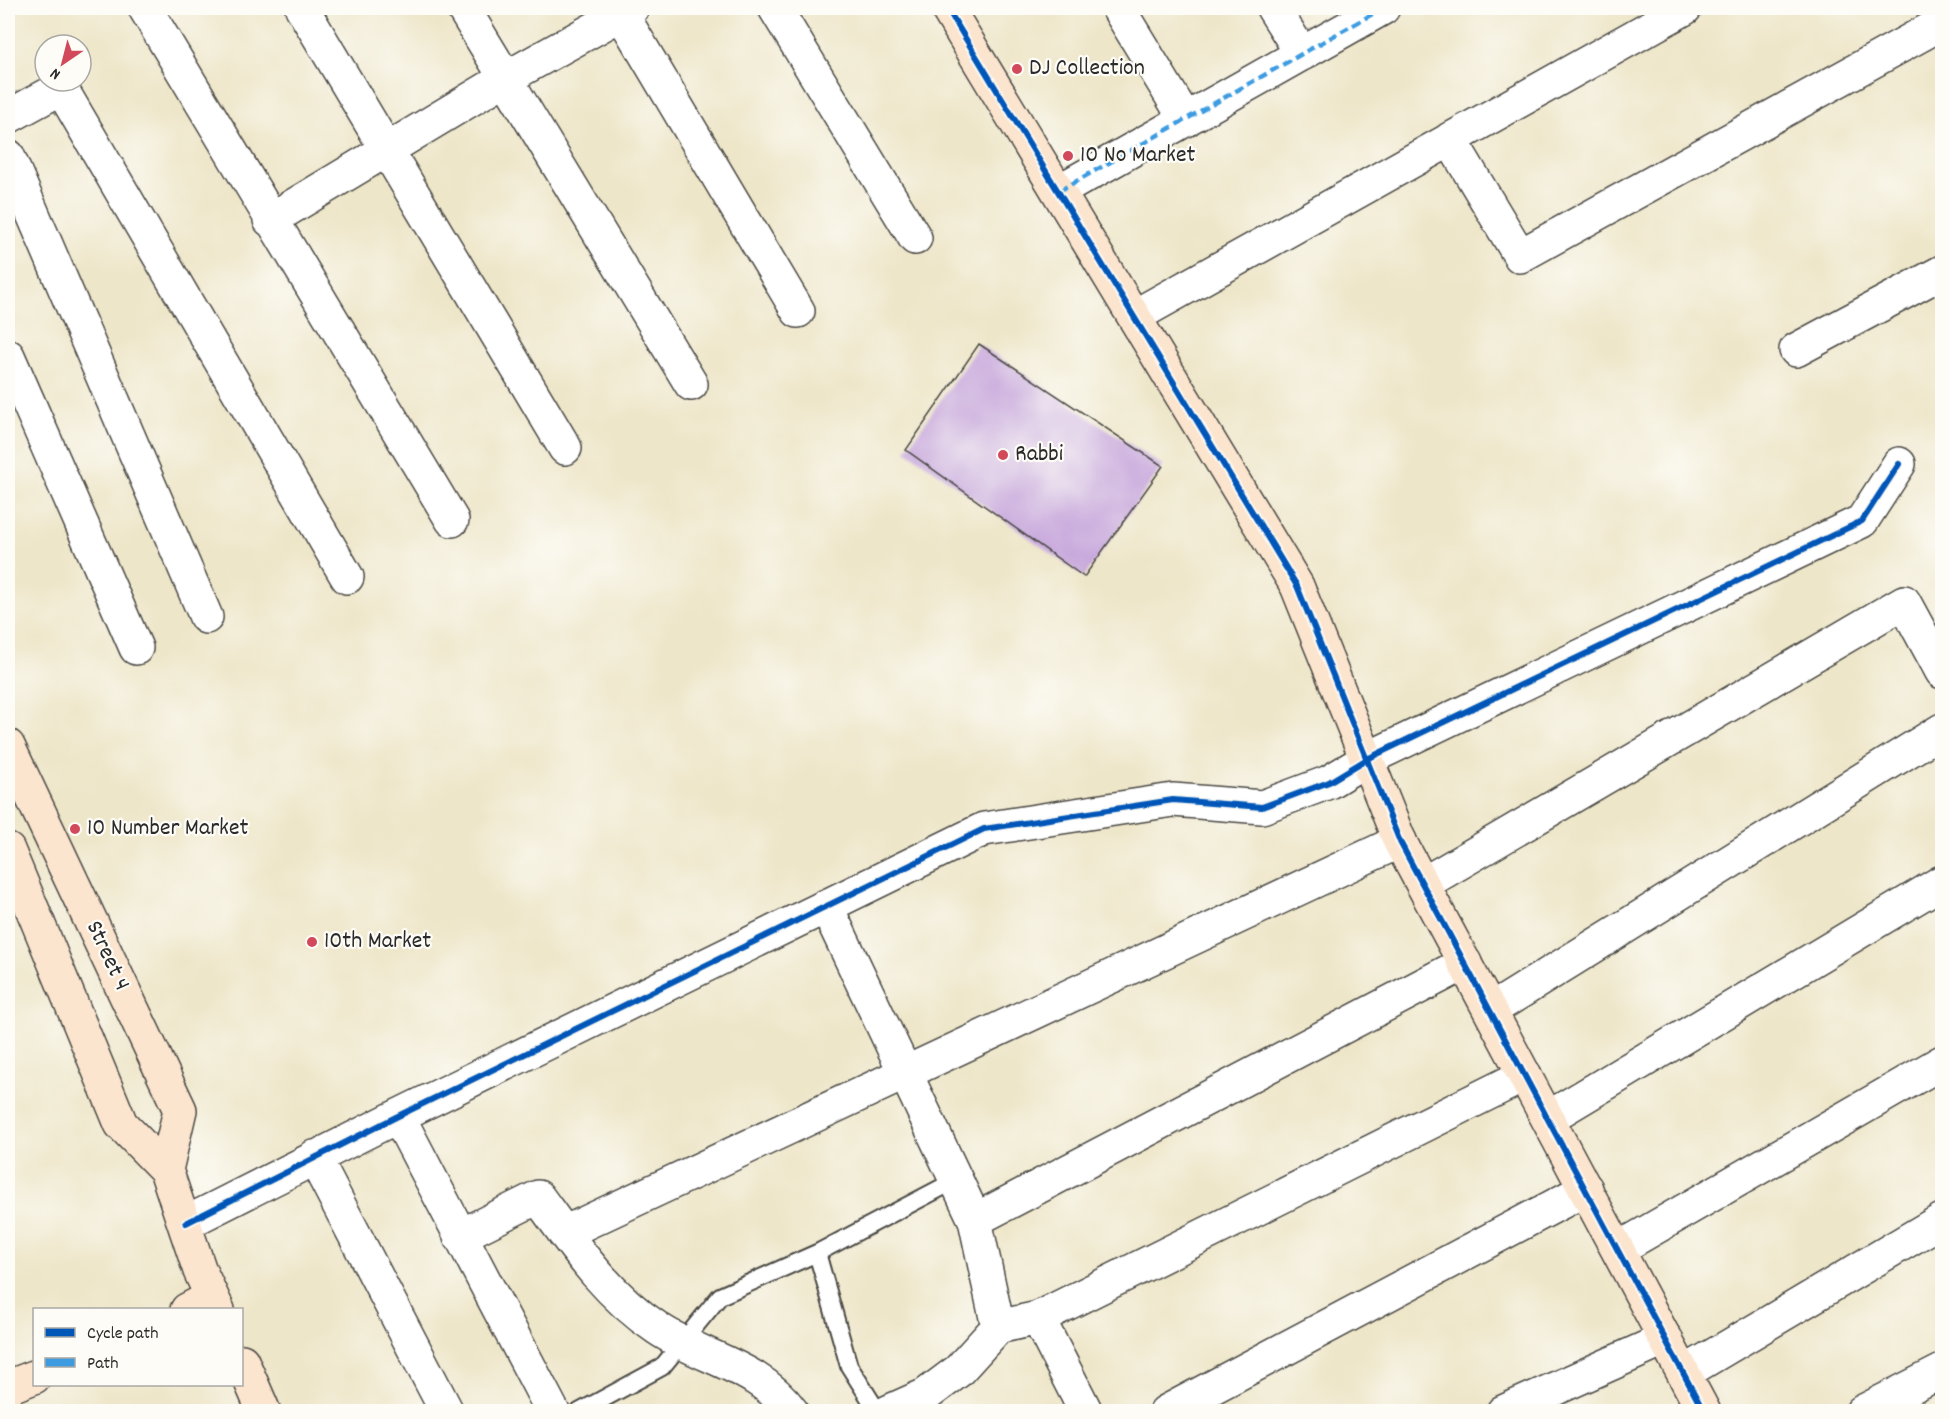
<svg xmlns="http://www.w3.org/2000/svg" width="1950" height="1419" viewBox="0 0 1950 1419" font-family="Dekko,sans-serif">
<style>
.building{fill:#c7a8dc}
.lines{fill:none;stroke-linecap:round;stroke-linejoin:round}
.lane-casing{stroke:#484743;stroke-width:20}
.street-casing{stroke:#484743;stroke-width:36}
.secondary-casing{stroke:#484743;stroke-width:36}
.lane{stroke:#fff;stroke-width:16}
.street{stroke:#fff;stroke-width:33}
.secondary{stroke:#fce5cf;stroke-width:33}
.quiet{stroke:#3d9ce1;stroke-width:4.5;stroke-dasharray:9 4.5;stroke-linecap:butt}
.cycleway-casing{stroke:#fdfcf7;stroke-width:10}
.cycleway{stroke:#0057b8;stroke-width:6}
.poi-dot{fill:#d1495b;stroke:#fdfcf7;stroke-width:2}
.labels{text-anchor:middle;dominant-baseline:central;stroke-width:4.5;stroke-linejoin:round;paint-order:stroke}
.poi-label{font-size:24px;fill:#2b2b2b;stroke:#fdfcf7;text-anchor:start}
.street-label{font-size:24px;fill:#2b2b2b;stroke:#fdfcf7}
</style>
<rect width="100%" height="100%" fill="#fdfcf7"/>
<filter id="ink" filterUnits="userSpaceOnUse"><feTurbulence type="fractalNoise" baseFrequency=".0167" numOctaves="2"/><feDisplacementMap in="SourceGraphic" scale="12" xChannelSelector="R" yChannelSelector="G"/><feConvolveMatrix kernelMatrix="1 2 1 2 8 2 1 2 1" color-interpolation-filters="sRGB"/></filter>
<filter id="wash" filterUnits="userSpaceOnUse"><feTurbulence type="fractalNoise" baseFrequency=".008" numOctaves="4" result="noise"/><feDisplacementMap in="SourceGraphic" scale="24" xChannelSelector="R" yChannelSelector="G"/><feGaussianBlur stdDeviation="1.35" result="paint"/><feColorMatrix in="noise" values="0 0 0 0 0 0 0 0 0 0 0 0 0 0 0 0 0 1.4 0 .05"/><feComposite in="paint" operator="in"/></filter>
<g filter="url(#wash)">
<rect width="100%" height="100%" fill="#eee6c9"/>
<g id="blocks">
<path class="building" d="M979,344L1163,466L1084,577L906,450Z"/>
</g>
</g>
<g filter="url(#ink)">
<use href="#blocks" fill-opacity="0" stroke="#484743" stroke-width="1.5"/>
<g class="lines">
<defs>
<path id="lane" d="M579,1412L662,1367L720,1296L817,1253
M878,1412L849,1366L817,1253L956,1180"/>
<path id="street" d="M145,8L452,520
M302,8L565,448
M463,8L691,384
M618,8L798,311
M775,8L915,238
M1118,8L1186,120
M1273,8L1302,54
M8,117L61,88L347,577
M1450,139L1520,256L1942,23
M8,156L206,617
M1059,191L1383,8
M270,220L506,78L632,8
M1135,316L1685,8
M1796,350L1942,272
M8,356L136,648
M1423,884L1904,602L1942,672
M826,906L975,1220L998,1327
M1491,1010L1942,730
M398,1116L553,1412
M1548,1118L1942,882
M314,1157L447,1412
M975,1220L1465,963
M186,1223L398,1116L984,829L1173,800L1262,807L1329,782L1367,759L1862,521L1899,464
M564,1233L1400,841
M460,1236L538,1197C573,1245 606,1294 657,1328C702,1359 758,1365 792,1412
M1618,1249L1942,1062
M1038,1318L1086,1412
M1684,1373L1942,1220
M888,1412L926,1395L958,1371L998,1327L1038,1318L1525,1075
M1166,1412L1586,1189
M1503,1412L1666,1339
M1862,1412L1942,1371"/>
<path id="secondary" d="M947,8L1297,586L1400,842L1704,1412
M8,746L180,1110L166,1170
M8,850L121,1124L166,1170L200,1271L218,1310
M187,1310L212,1297
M242,1361L264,1412
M8,1387L34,1377"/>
</defs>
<use href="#lane" class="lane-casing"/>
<use href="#street" class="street-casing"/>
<use href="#secondary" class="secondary-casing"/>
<use href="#lane" class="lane"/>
<use href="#street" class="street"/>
<use href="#secondary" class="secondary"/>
<path class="quiet" d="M1059,191L1383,8"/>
<defs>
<path id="cycleway" d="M947,8L1297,586L1400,842L1704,1412
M186,1223L398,1116L984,829L1173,800L1262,807L1329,782L1367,759L1862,521L1899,464"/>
</defs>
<use href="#cycleway" class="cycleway-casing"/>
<use href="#cycleway" class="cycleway"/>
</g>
</g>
<g class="poi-dot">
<circle cx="1017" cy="69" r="6"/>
<circle cx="1068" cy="156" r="6"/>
<circle cx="1003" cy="455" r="6"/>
<circle cx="75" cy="829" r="6"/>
<circle cx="312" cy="942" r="6"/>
</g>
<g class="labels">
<g class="poi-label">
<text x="1029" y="69">DJ Collection</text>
<text x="1080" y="156">10 No Market</text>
<text x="1015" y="455">Rabbi</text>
<text x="87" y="829">10 Number Market</text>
<text x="324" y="942">10th Market</text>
</g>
<g class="street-label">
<text transform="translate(107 956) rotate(65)">Street 4</text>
</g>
</g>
<rect width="1950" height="1419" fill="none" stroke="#fdfcf7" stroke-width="30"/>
<rect x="33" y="1308" width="210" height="78" fill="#fdfcf7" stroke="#a9a8a5" stroke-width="1.5"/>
<rect x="45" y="1328" width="30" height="9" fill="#0057b8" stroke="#a9a8a5" stroke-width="1.5"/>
<text x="87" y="1338" font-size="18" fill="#2b2b2b">Cycle path</text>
<rect x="45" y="1358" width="30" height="9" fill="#3d9ce1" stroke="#a9a8a5" stroke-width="1.5"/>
<text x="87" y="1368" font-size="18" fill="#2b2b2b">Path</text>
<g transform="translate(63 63) rotate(215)"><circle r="28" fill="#fdfcf7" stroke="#a9a8a5" stroke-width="1.5"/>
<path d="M0-4.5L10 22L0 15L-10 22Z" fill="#d1495b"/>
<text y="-9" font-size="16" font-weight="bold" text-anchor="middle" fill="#2b2b2b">N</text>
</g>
</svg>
